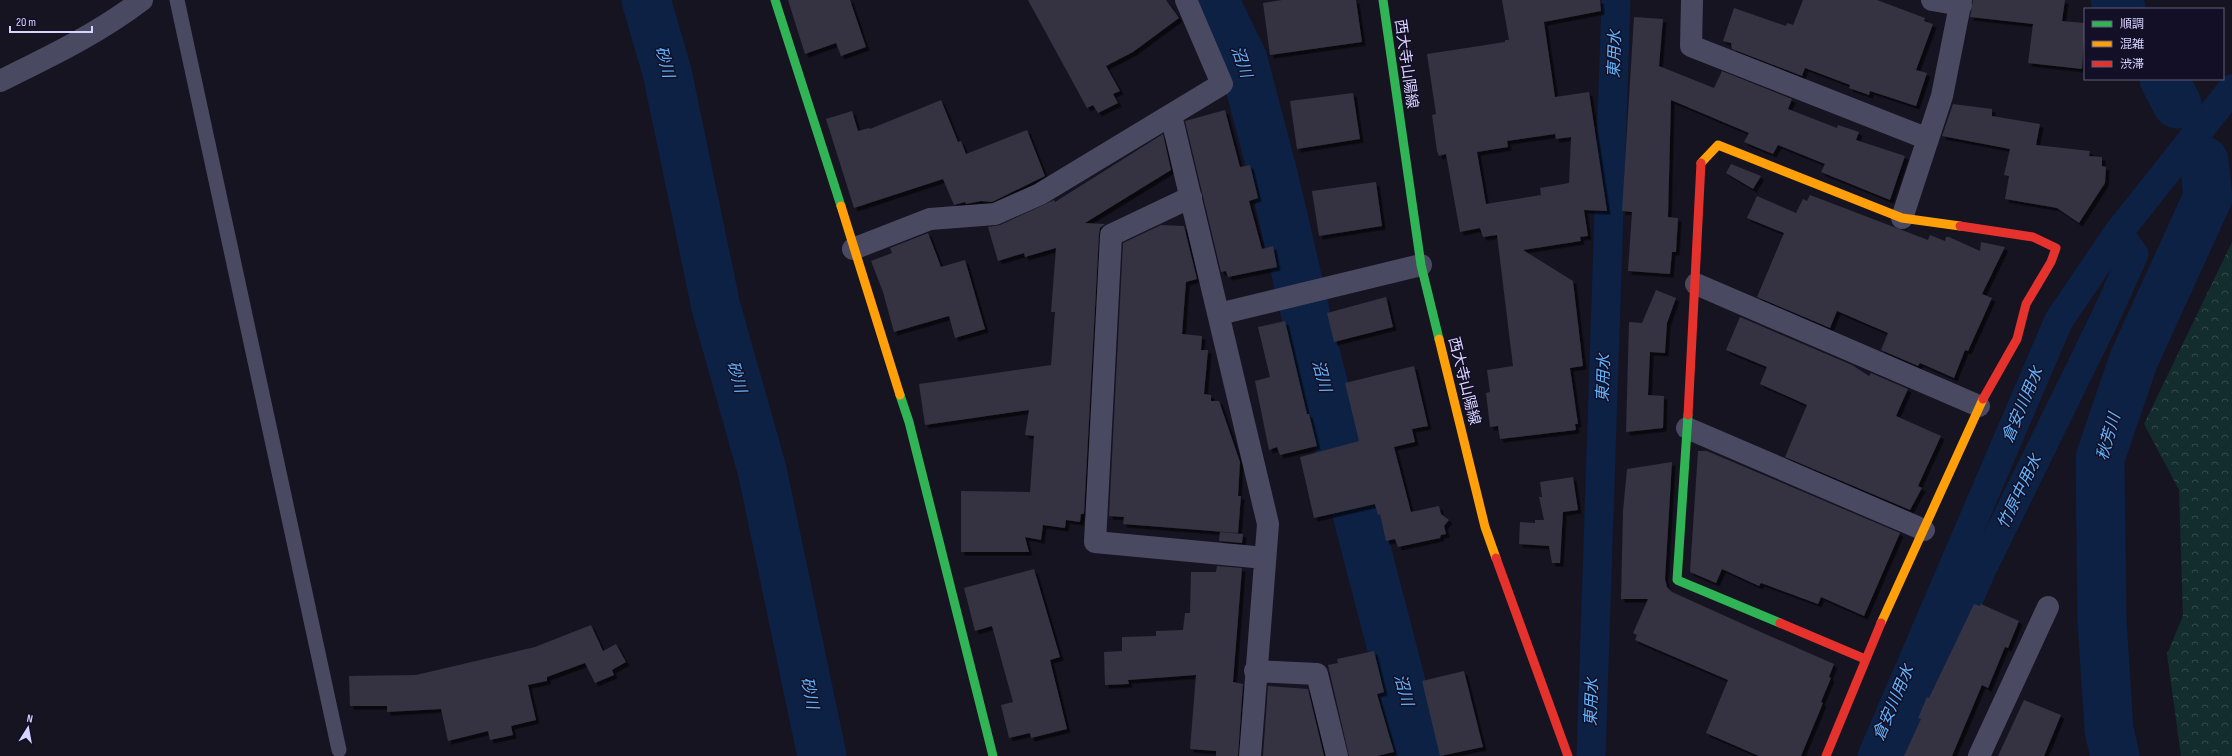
<svg xmlns="http://www.w3.org/2000/svg" width="2232" height="756" viewBox="0 0 2232 756" font-family="'Sofia Sans Condensed','Noto Sans JP',sans-serif">
<style>
.forest{fill:url(#forest-crowns)}
.lines{fill:none;stroke-linecap:round;stroke-linejoin:round}
.canal{stroke:#0d2144;stroke-width:29}
.river{stroke:#0d2144;stroke-width:49}
.building{fill:#343243;fill-rule:evenodd;filter:url(#shadow)}
.lane{stroke:#4a4962;stroke-width:15}
.street{stroke:#4a4962;stroke-width:22}
.fast{stroke:#30b455;stroke-width:9}
.slow{stroke:#ff9f0a;stroke-width:9}
.jam{stroke:#e5322d;stroke-width:9}
.labels{text-anchor:middle;dominant-baseline:central;stroke-width:3;stroke-linejoin:round;paint-order:stroke}
.street-label{font-size:15px;fill:#d9d4ff;stroke:#130f26}
.water-label{font-size:16px;font-style:italic;fill:#62b6ff;stroke:#130f26}
</style>
<defs>
<pattern id="forest-crowns" width="20" height="18" patternUnits="userSpaceOnUse"><rect width="20" height="18" fill="#132c2d"/><path d="M2 6a3 3 0 1 1 6 0M12 15a3 3 0 1 1 6 0" fill="none" stroke="#354a4c"/></pattern>
<filter id="shadow"><feDropShadow dx="3.5" dy="3.5" stdDeviation="0" flood-color="#0009"/></filter>
</defs>
<rect width="100%" height="100%" fill="#161421"/>
<path class="forest" d="M2232,242V756H2181L2167,654L2183,616L2179,490L2144,424Z"/>
<g class="lines">
<path class="canal" d="M1591,756L1616,0
M1872,756L2059,320L2118,233L2232,89
M1901,756L1981,571L2106,316L2134,254L2118,233"/>
<path class="river" d="M646,0L667,72L716,307L762,470L822,756
M1214,0L1243,60L1274,178L1311,337L1420,756
M2115,0L2121,9
M2164,79L2177,104
M2115,756L2109,730L2102,621L2100,458L2134,359L2208,197L2204,161"/>
</g>
<path class="building" d="M788,0H850L866,47L841,56L836,43L805,54Z
M1028,0H1166L1179,18L1133,52L1106,66L1120,91L1113,94L1118,103L1098,113L1093,105L1087,108Z
M1282,0H1356L1362,42L1270,55L1263,3Z
M1502,0H1600L1601,11L1544,22L1555,97L1589,92L1607,211L1584,210L1588,236L1580,237L1581,241L1523,250L1573,281L1583,366L1570,368L1578,424H1575L1576,430L1500,439L1498,426L1490,427L1486,393L1490,392L1487,370L1513,366L1497,235L1483,237L1480,228L1460,232L1446,154L1439,156L1437,151L1432,115L1436,114L1427,54L1505,42V40H1509ZM1555,134L1556,139L1571,137L1569,183L1540,188L1541,195L1486,204L1477,152L1508,147L1507,141Z
M1803,0H1877L1925,18L1924,21L1933,24L1916,70L1927,73L1916,106L1870,91L1869,95L1849,88L1850,85L1805,68L1802,76L1732,49L1731,43L1723,41L1734,8L1786,26L1787,23L1793,25Z
M1973,0H2065L2062,21L2085,23L2082,69L2028,63L2033,24L1970,17Z
M1634,17L1663,19L1659,66L1714,88L1722,71L1792,99L1788,109L1837,128L1838,125L1859,132L1856,140L1905,156L1890,200L1821,172L1825,164L1778,145L1773,154L1744,142L1749,133L1671,100L1668,217L1678,218L1676,252H1672L1670,274L1628,271L1632,212L1622,211Z
M1353,93L1360,139L1297,149L1290,101Z
M941,100L958,142L961,141L966,154L1027,130L1045,176L992,202L981,201L966,204L965,202L954,205L943,179L854,208L826,119L852,111L858,131L869,128L870,129Z
M1953,104L1992,109V116L2040,124L2036,145L2090,151L2089,156L2102,157V166L2106,167L2105,183L2079,223L2057,208L2005,199L2009,176L2004,175L2010,149L1942,136Z
M1225,110L1240,167L1250,165L1258,198L1249,201L1262,249L1273,246L1277,267L1228,277L1226,271L1221,272L1185,121Z
M1163,134L1171,170L1085,223L1105,224L1100,228L1099,234L1084,514H1081L1080,522L1066,520L1065,528L1043,525L1041,540L1025,537L1029,552H961V491L1030,492L1034,436L1025,435L1029,410L925,425L919,384L1051,365L1055,312H1051L1056,248L1025,257L1024,253L998,261L988,227L1000,225L1054,200L1055,202Z
M1731,164L1761,176L1753,189L1726,173Z
M1376,182L1382,226L1319,236L1312,191Z
M1810,195L1928,240L1930,235L1945,241L1946,237H1949L1980,251L1981,242L2005,247L1982,294L1992,298L1968,351L1965,350L1954,378L1920,363L1918,366L1881,350L1888,333L1837,311L1830,328L1757,297L1784,233L1747,218L1757,196L1796,213L1803,199L1807,201Z
M1161,225L1184,226L1197,279L1186,282L1182,334L1202,336L1201,350H1208L1204,394L1211,395V401H1219L1240,462L1238,496H1241L1238,533L1123,524L1124,517L1109,516L1123,243Z
M928,233L941,267L965,260L985,329L955,338L949,316L894,332L883,292L871,261L892,253L890,248Z
M1656,290L1676,298L1667,323L1665,353L1650,352L1648,395L1664,396L1663,428L1626,432L1629,322L1642,323Z
M1386,297L1393,327L1334,342L1327,313Z
M1740,317L1852,365L1869,376L1871,373L1908,389L1896,416L1941,436L1918,486L1922,488L1910,510L1785,457L1807,405L1760,384L1767,367L1726,350Z
M1285,321L1306,410L1307,414H1309L1317,446L1280,455L1277,447L1269,450L1255,381L1270,377L1258,327Z
M1414,366L1428,426L1412,429L1415,442L1394,447L1411,512L1439,506L1441,514L1449,520L1444,526L1446,534L1441,535L1440,538L1398,547L1395,539L1386,541L1380,514L1378,515L1375,504L1314,518L1300,457L1359,441L1345,383Z
M1698,451H1707L1900,533L1864,616L1821,597L1818,604L1761,583L1759,586L1722,569L1716,583L1690,572Z
M1672,462L1665,579L1667,587L1672,592L1754,629L1834,664L1829,677L1831,678L1821,702L1823,703L1801,756H1759L1706,733L1728,680L1635,640L1637,635L1633,633L1648,599H1621L1623,511L1627,469Z
M1573,477L1578,510L1563,512L1560,563H1552L1549,546L1519,544L1520,522L1535,523V520H1544L1539,497H1542L1540,482Z
M1220,532L1243,534L1242,543L1219,541Z
M1217,566L1242,568L1233,682L1243,684L1238,756H1216V751L1190,749L1196,675L1128,680L1129,684L1105,685L1104,652L1122,651V637L1156,636V631L1183,630L1185,613H1190L1191,572H1216Z
M1034,569L1060,657L1050,660L1067,729L1031,738L1030,733L1009,738L1001,705L1013,702L992,626L975,631L964,588Z
M1974,604L1980,606L1981,604L2019,621L2008,648L2005,647L1988,688L1982,685L1952,756H1904L1921,719L1918,718L1927,697L1929,698Z
M591,625L603,651L616,644L626,662L612,670L614,675L595,683L585,663L547,677V681L528,685L536,720L511,726L513,735L490,740L488,731L448,741L441,709L387,712V706H350L349,676L416,675L535,647Z
M1374,651L1384,692L1377,694L1394,752L1377,756H1349L1328,665L1338,663L1337,659Z
M1464,671L1483,747L1440,756L1422,681Z
M1268,686L1308,689L1324,756H1263Z
M2024,700L2061,715L2044,756H1998Z"/>
<g class="lines">
<path class="lane" d="M177,0L339,750"/>
<path class="street" d="M1692,0L1691,46L1928,139
M1932,0L1961,5
M0,81C49,57 99,33 142,0
M1171,115L1268,524L1250,756
M1191,197L1111,235L1095,542L1265,558
M1902,218L1942,96L1961,0
M853,249L930,219L995,214L1040,194L1222,84L1186,0
M1696,284L1979,406
M1219,314L1421,265
M1687,428L1924,530
M1255,671L1317,674L1337,756
M1979,756L2048,607"/>
<path class="fast" d="M775,0L841,206
M1383,0L1421,265L1439,339
M900,395L909,422L993,756
M1688,415L1677,580L1780,623"/>
<path class="slow" d="M1701,163L1718,145L1902,218L1960,226
M841,206L900,395
M1439,339L1485,527L1496,558
M1881,623L1983,399"/>
<path class="jam" d="M1960,226L2033,237L2056,248L2051,262L2026,304L2017,339L1983,399
M1688,415L1701,163
M1496,558L1568,756
M1780,623L1865,659
M1826,756L1881,623"/>
</g>
<g class="labels">
<g class="street-label">
<text transform="translate(1406 64) rotate(82)">西大寺山陽線</text>
<text transform="translate(1464 381) rotate(76)">西大寺山陽線</text>
</g>
<g class="water-label">
<text transform="translate(1615 54) rotate(-88)">東用水</text>
<text transform="translate(664 62) rotate(75)">砂川</text>
<text transform="translate(1241 62) rotate(71)">沼川</text>
<text transform="translate(1321 376) rotate(75)">沼川</text>
<text transform="translate(736 377) rotate(74)">砂川</text>
<text transform="translate(1604 378) rotate(-88)">東用水</text>
<text transform="translate(2023 405) rotate(-67)">倉安川用水</text>
<text transform="translate(2109 437) rotate(-74)">秋芳川</text>
<text transform="translate(2020 492) rotate(-64)">竹原中用水</text>
<text transform="translate(1403 690) rotate(75)">沼川</text>
<text transform="translate(809 693) rotate(78)">砂川</text>
<text transform="translate(1592 702) rotate(-88)">東用水</text>
<text transform="translate(1894 703) rotate(-67)">倉安川用水</text>
</g>
</g>
<rect x="2084" y="8" width="140" height="72" fill="#130f26" stroke="#625e7d"/>
<rect x="2092" y="21" width="20" height="6" fill="#30b455" stroke="#625e7d"/>
<text x="2120" y="28" font-size="12" fill="#d9d4ff">順調</text>
<rect x="2092" y="41" width="20" height="6" fill="#ff9f0a" stroke="#625e7d"/>
<text x="2120" y="48" font-size="12" fill="#d9d4ff">混雑</text>
<rect x="2092" y="61" width="20" height="6" fill="#e5322d" stroke="#625e7d"/>
<text x="2120" y="68" font-size="12" fill="#d9d4ff">渋滞</text>
<g transform="translate(28 728) rotate(11)" stroke="#130f26" stroke-width="3" paint-order="stroke">
<path d="M0-3L7 15L0 10L-7 15Z" fill="#d9d4ff"/>
<text y="-6" font-size="11" font-weight="bold" text-anchor="middle" fill="#d9d4ff">N</text>
</g>
<path d="M10 26v6h82v-6" fill="none" stroke="#d9d4ff" stroke-width="2"/>
<text x="16" y="26" font-size="12" fill="#d9d4ff" stroke="#130f26" stroke-width="3" paint-order="stroke">20 m</text>
</svg>
